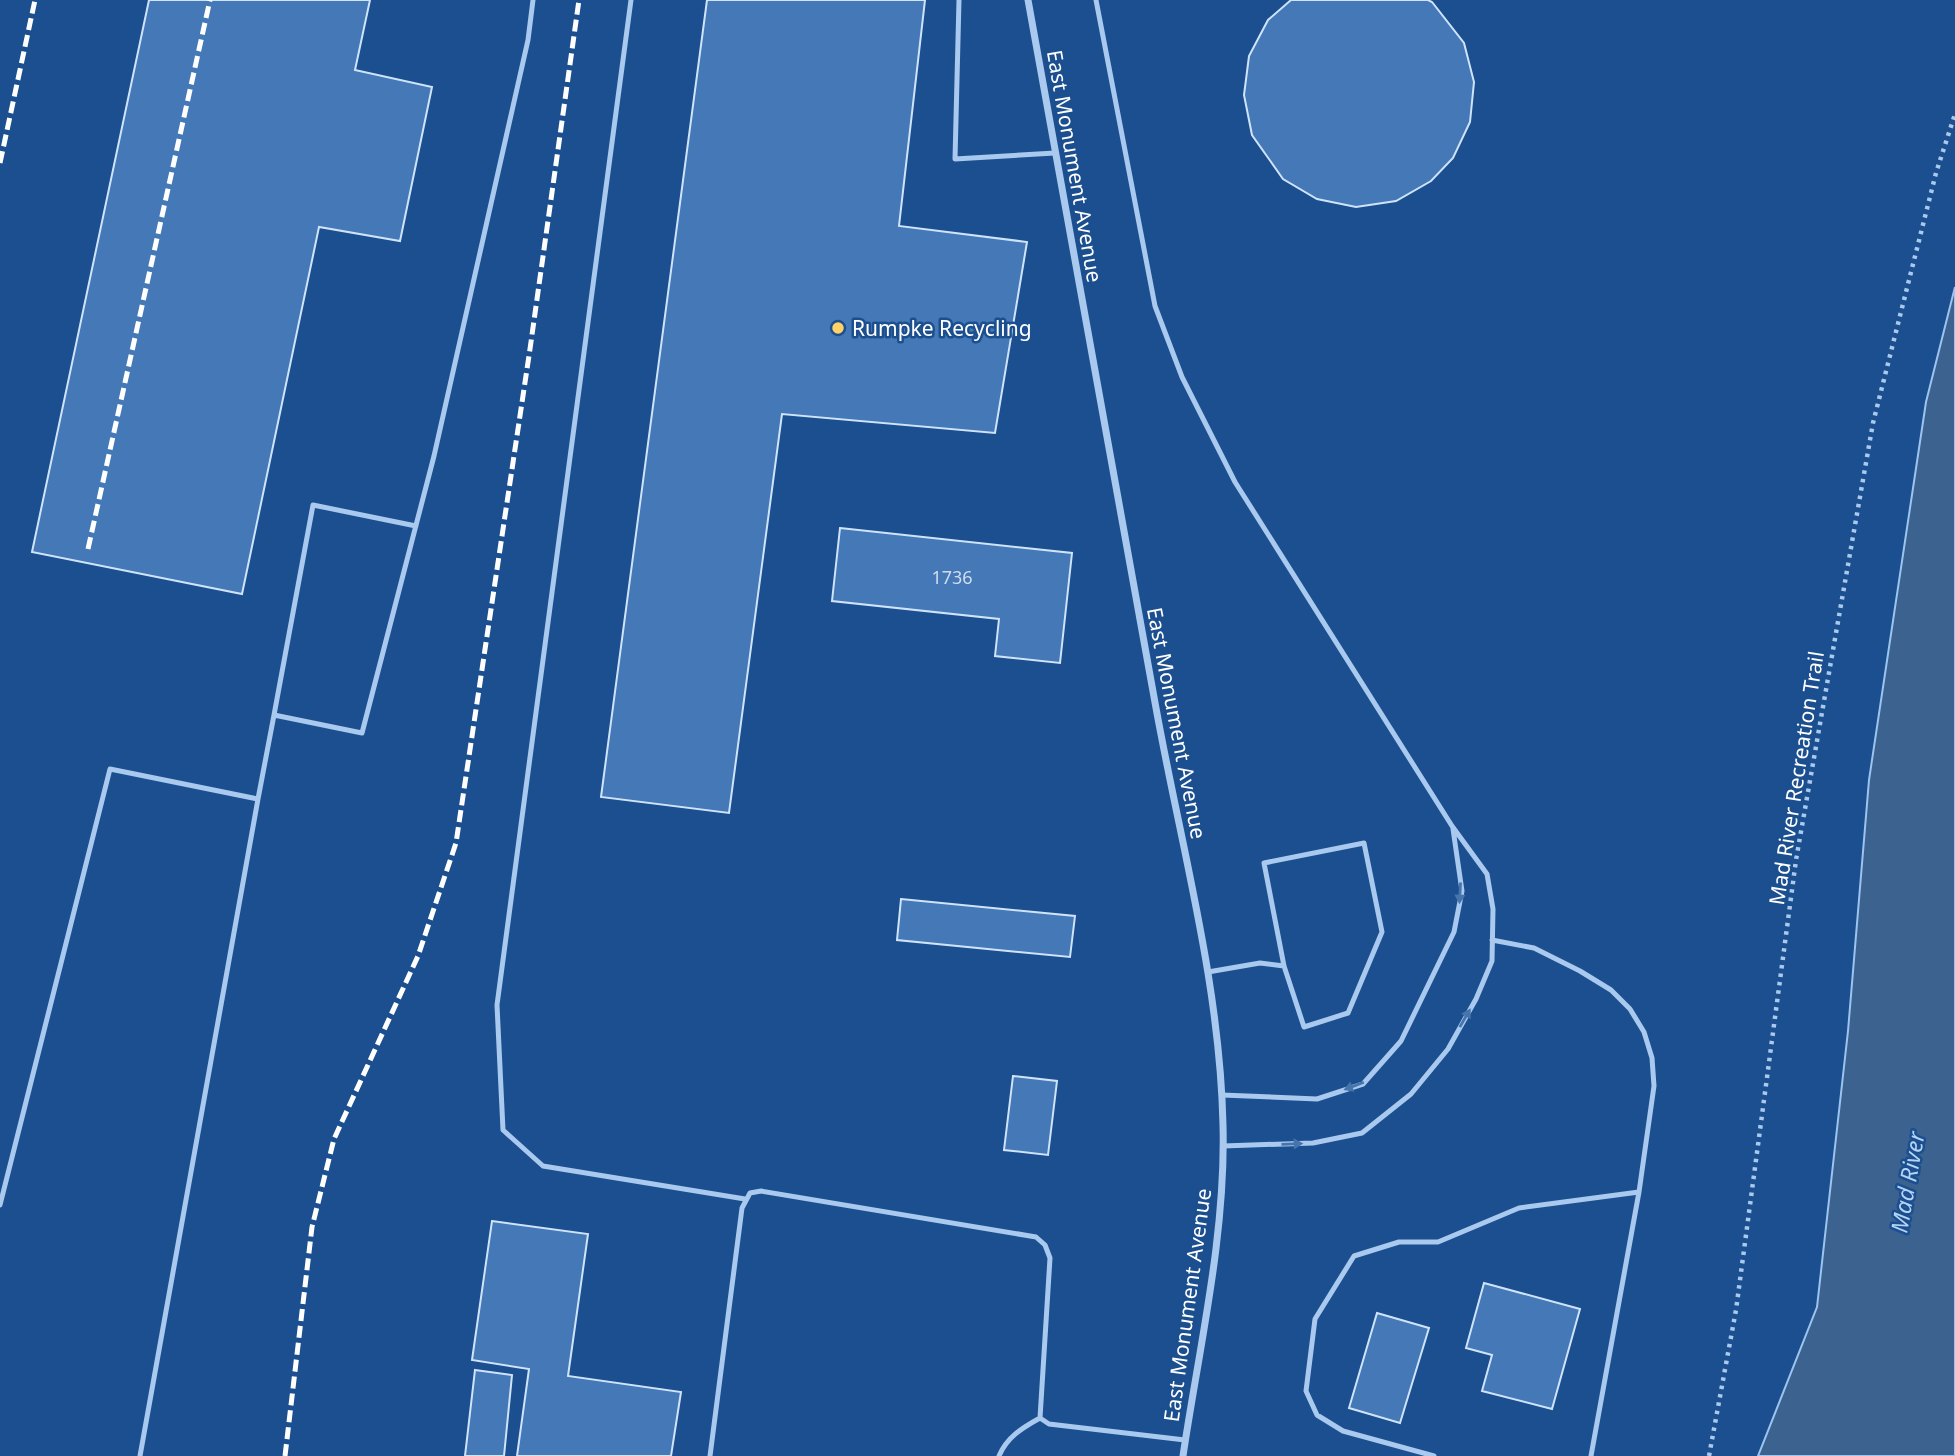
<svg xmlns="http://www.w3.org/2000/svg" width="1955" height="1456" viewBox="0 0 1955 1456" font-family="'Noto Sans',sans-serif">
<style>
.water{fill:#3c6290;stroke:#9cc4f0;stroke-width:2}
.building{fill:#4478b7;stroke:#cfe3fa;stroke-width:2}
.lines{fill:none;stroke-linecap:round;stroke-linejoin:round}
.path{stroke:#a9c9ee;stroke-width:4.5;stroke-dasharray:3.5 5;stroke-linecap:butt}
.service{stroke:#a9c9ee;stroke-width:5}
.minor{stroke:#a9c9ee;stroke-width:7}
.rail{stroke:#fff;stroke-width:5;stroke-dasharray:12 5;stroke-linecap:butt}
.oneway{fill:#4674ac}
.poi-dot{fill:#ffd166;stroke:#1b4f8f;stroke-width:2.5}
.labels{text-anchor:middle;dominant-baseline:central;stroke-width:5;stroke-linejoin:round;paint-order:stroke}
.number-label{font-size:18px;fill:#d0dded}
.street-label{font-size:21px;fill:#fff;stroke:#1b4f8f}
.poi-label{font-size:21px;fill:#fff;stroke:#1b4f8f;text-anchor:start}
.water-label{font-size:23px;font-style:italic;fill:#b5d3f5;stroke:#1b4f8f}
</style>
<rect width="100%" height="100%" fill="#1b4f8f"/>
<path class="water" d="M1955,287V1456H1758L1817,1307L1848,1031L1869,780L1926,402Z"/>
<path class="building" d="M149,0H370L355,70L432,87L400,241L319,227L242,594L32,552Z
M707,0H925L899,226L1027,242L995,433L782,414L729,813L601,797Z
M1291,0H1428L1432,2L1464,43L1474,82L1470,122L1453,158L1431,181L1396,201L1356,207L1317,199L1283,179L1252,135L1244,95L1249,56L1268,20Z
M840,528L1072,553L1060,663L995,656L999,619L832,601Z
M901,899L1075,916L1070,957L897,940Z
M1013,1076L1057,1081L1048,1155L1004,1150Z
M492,1221L588,1234L568,1376L681,1392L671,1456H517L529,1369L472,1360Z
M1484,1283L1580,1309L1552,1409L1482,1391L1492,1355L1466,1348Z
M1377,1313L1429,1328L1400,1423L1349,1408Z
M475,1370L512,1375L504,1456H465Z"/>
<g class="lines">
<path class="path" d="M1709,1456L1736,1310L1796,860L1873,423L1936,173L1955,114"/>
<path class="service" d="M631,0L497,1005L503,1130L543,1166L745,1199
M959,0L955,159L1055,153
M1096,0L1155,306L1182,377L1235,482L1452,826L1487,874L1493,909L1492,961L1476,999L1448,1049L1411,1094L1362,1133L1313,1143L1223,1146
M274,715L313,505L416,526
M1492,940L1534,948L1580,971L1611,990L1630,1009L1644,1032L1652,1058L1654,1086L1639,1192L1591,1456
M1208,972L1260,963L1284,966L1304,1027L1348,1013L1382,932L1364,843L1264,863L1284,966
M1222,1095L1317,1099L1363,1084L1401,1041L1454,932L1462,891L1453,829
M0,1205L110,769L258,799L274,715L362,733L434,456L528,40L533,0
M140,1456L258,799
M710,1456L742,1208L750,1193L761,1191L1036,1237L1045,1245L1050,1258L1040,1418L1049,1424L1185,1440
M999,1456C1007,1437 1022,1428 1040,1418
M1434,1456L1343,1431L1317,1415L1306,1391L1315,1319L1354,1256L1399,1242H1438L1519,1208L1639,1192"/>
<path class="minor" d="M1028,0C1069,236 1112,472 1156,708C1181,846 1220,984 1223,1125C1226,1235 1199,1348 1183,1456"/>
<path class="rail" d="M0,163L35,0
M88,549L210,0
M285,1456L312,1227L334,1139L418,956L456,843L530,349L579,0"/>
</g>
<defs><path id="oneway-solid" d="M-6-.8H1V-3.2L6.5 0L1 3.2V.8H-6Z" transform="scale(1.75)"/></defs>
<g class="oneway">
<use href="#oneway-solid" transform="translate(1460 893) rotate(93)"/>
<use href="#oneway-solid" transform="translate(1465 1018) rotate(-60)"/>
<use href="#oneway-solid" transform="translate(1354 1086) rotate(159)"/>
<use href="#oneway-solid" transform="translate(1292 1144) rotate(-2)"/>
</g>
<circle class="poi-dot" cx="838" cy="328" r="7"/>
<g class="labels">
<g class="number-label">
<text x="952" y="577">1736</text>
</g>
<g class="street-label">
<text transform="translate(1075 166) rotate(80)">East Monument Avenue</text>
<text transform="translate(1177 723) rotate(79)">East Monument Avenue</text>
<text transform="translate(1796 778) rotate(-81)">Mad River Recreation Trail</text>
<text transform="translate(1187 1305) rotate(-82)">East Monument Avenue</text>
</g>
<g class="poi-label">
<text x="852" y="328">Rumpke Recycling</text>
</g>
<g class="water-label">
<text transform="translate(1907 1182) rotate(-80)">Mad River</text>
</g>
</g>
</svg>
